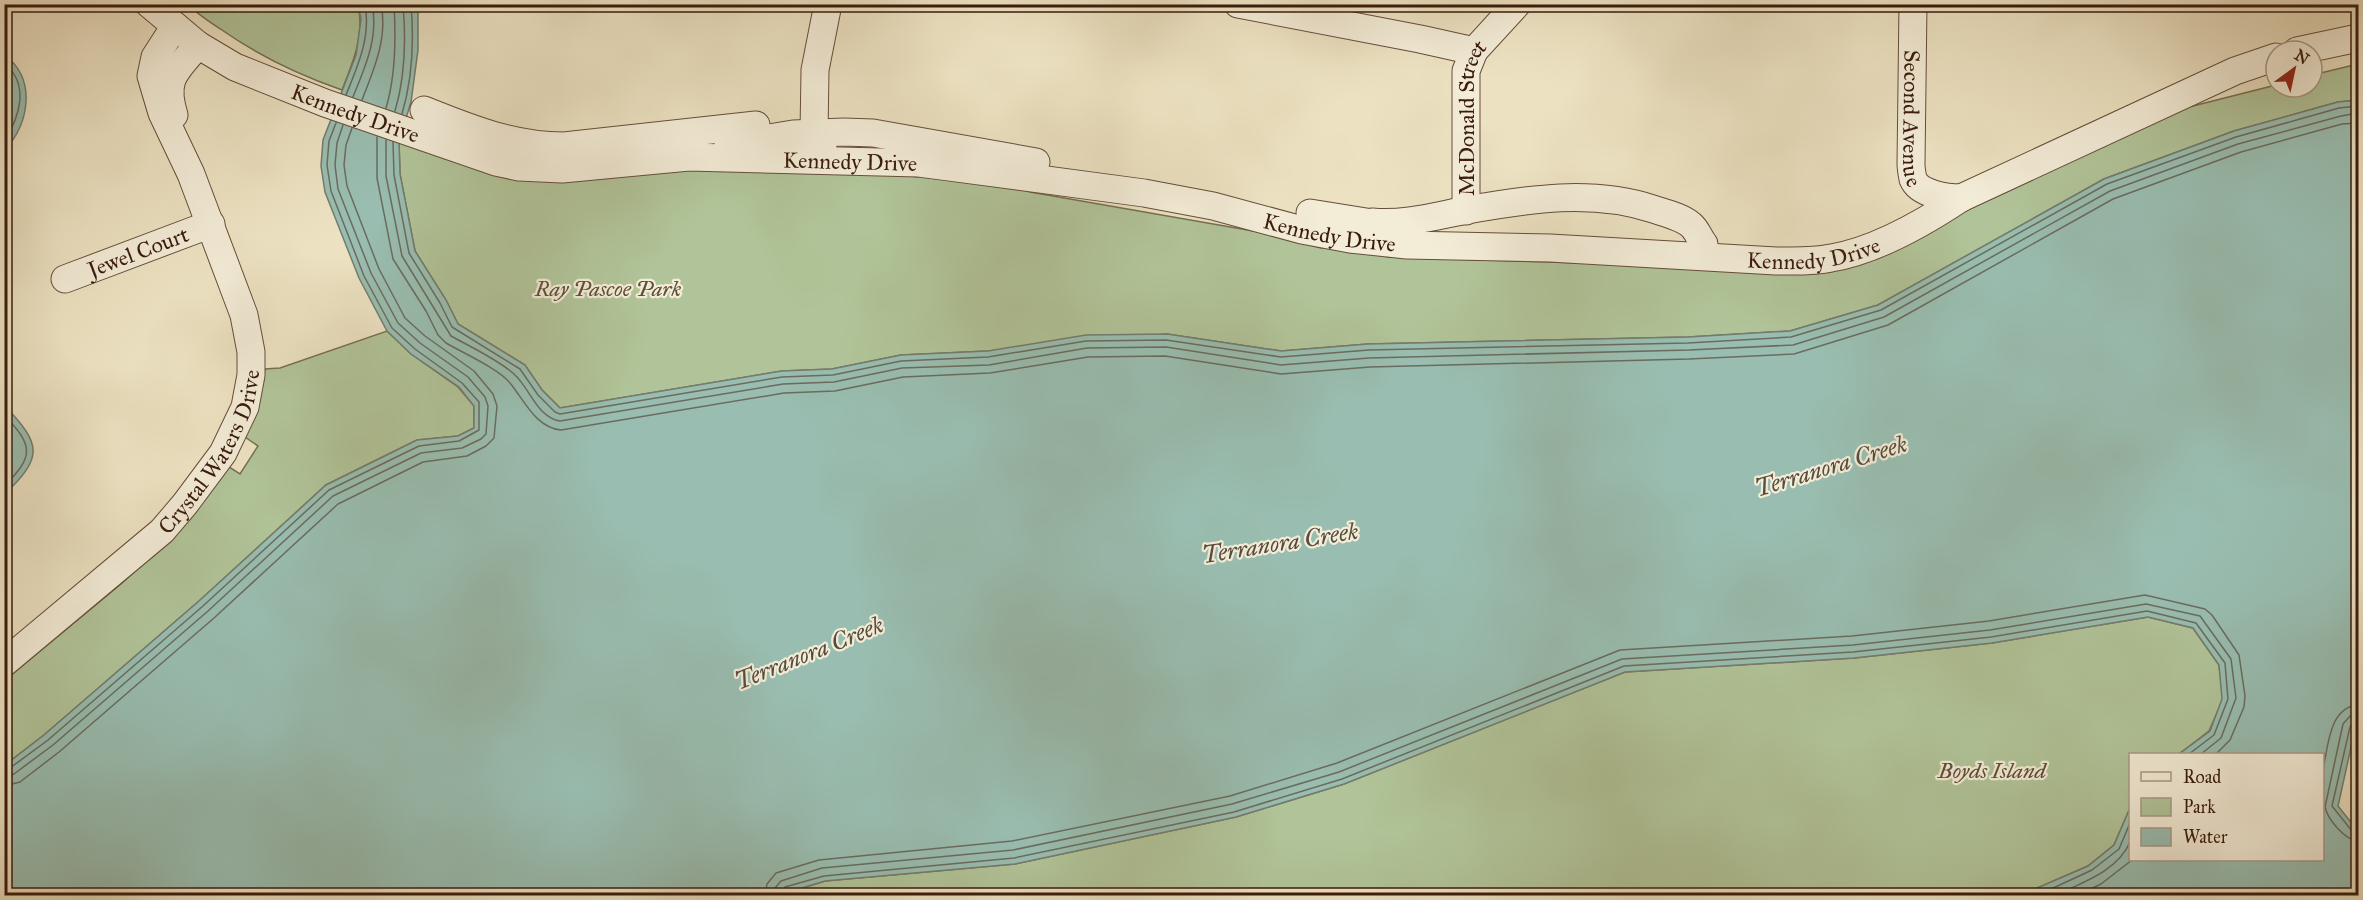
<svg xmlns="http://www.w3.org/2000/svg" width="2363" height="900" viewBox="0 0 2363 900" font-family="'IM FELL Great Primer',serif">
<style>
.green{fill:#b1c499;stroke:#767053;stroke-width:1.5}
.water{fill:#99beb1;stroke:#737d6f;stroke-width:1.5}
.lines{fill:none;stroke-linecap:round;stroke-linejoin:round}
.shore{stroke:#6a6c5f;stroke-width:1.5}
.minor-casing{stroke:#664d3a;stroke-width:29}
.minor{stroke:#f3ecd7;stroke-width:27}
.labels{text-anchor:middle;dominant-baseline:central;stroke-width:4.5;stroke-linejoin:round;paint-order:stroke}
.street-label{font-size:22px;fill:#3a1b0d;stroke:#f3ecd7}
.park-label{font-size:22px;font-style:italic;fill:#5e4e37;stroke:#f3ecd7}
.water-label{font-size:24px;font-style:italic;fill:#564c3e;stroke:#f3ecd7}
</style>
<rect width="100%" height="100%" fill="#ece2c2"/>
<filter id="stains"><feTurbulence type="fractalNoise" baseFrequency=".00333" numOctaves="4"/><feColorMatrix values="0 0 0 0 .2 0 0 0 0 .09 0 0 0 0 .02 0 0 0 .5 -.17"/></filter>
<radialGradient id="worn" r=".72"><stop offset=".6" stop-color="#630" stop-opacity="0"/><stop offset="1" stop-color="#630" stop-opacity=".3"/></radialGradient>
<path class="green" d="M189,5H358C365,35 353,62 342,90C299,75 259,56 222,30C210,22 198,15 189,5Z
M2358,64V100L2338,102L2234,131L2104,179L1878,305L1790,331L1688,337L1368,344L1281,351L1167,334L988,351L901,355L832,369L782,371L560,408L542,390L525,365L458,324L446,300L415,251L400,174L399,141L837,169L1012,186L1030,192L1259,232L1321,248L1340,246L1370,249L1387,257L1681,266L1806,273L2185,108L2276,85V87H2312V75Z
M387,331L411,354L458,387L474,406V428L458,436L417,440L326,485L199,601L44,735L5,765V680L121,584L176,534L226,465L240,474L258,446L245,437L259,397L265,369L280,368Z
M2148,617L2193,628L2219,665L2223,699L2209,731L2179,754H2130V808L2114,845L2088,866L2021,895L778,896L825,881L1015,864L1236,817L1344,784L1625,672L1854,658L1992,643Z"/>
<path class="water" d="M358,5H416L418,10V50L411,102L399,141L400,174L415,251L446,300L458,324L525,365L542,390L560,408L782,371L832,369L901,355L988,351L1086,335L1167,334L1281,351L1368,344L1688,337L1790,331L1878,305L2104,179L2234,131L2338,102L2358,100V716L2338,806L2358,831V895H2021L2088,866L2114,845L2130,808V860H2322V754H2179L2210,731L2222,699L2219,665L2193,628L2148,617L1992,643L1854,658L1625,672L1344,784L1236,817L1015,864L825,881L778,895L5,896V765L44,735L199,601L326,485L417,440L458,436L474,428V406L459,387L411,354L387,331L359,278L325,192L321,166L323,140L356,55L361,19Z
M5,55C37,80 29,123 5,150Z
M5,406C42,445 43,457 5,494Z"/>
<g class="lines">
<path class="shore" d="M4,63C30,84 20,117 4,141
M346,95C358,65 371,37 365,4
M353,97C365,67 379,37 372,4
M362,100C374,69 388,38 381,4
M386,108C396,75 396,38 394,4
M395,111C405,78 406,39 403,4
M402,114C412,80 414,39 411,4
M377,137V178L393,259L426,311L438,335L446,343C463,353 499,369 510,383C524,400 536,428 561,430L784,393L835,391L903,377L990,373L1088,357L1165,356L1281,374L1370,367L1689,359L1794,354L1888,325L2113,199L2241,152L2342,124L2358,123
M386,140V176L402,256L451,336C469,346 501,361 515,375C530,389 538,418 560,421L783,384L834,382L902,368L989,365L1087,348L1166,347L1281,365L1369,358L1689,350L1793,345L1884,317L2110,191L2238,144L2341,116L2358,113
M393,142L394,175L409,253L440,303L452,327L520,369L538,395L555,412L560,414L782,377L833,375L901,361L988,357L1086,341L1166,340L1281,357L1369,350L1688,343L1791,337L1881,310L2107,184L2236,137L2339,108L2358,106
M4,415C33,445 35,456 4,486
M2358,714L2350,716L2343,724L2325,807C2328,820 2345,840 2358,841
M2358,722L2353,723L2350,727L2332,806L2352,831L2358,834
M4,769L10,768L48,740L203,606L329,490L419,446L459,441L479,430V402L462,383L415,349L392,328L364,276L331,191L327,165L329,141L336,123
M2322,774C2328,750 2328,707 2358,705
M4,777L14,774L53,745L208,611L333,496L421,453L462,448L481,439L486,434L488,406L485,397L468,377L420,343L398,323L371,273L338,189L335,165L337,143L343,125
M4,786L20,782L59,752L214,618L338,504L423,462L467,456L486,446L494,438L497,406L493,394L474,371L425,336L405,318L379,269L347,186L344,165L346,145L352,128
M765,896L767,884L776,873L819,860L1012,841L1230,796L1337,763L1620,650L1852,636L1989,621L2145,595L2205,609L2212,615L2239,655L2245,696L2244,707L2230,740L2216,754
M774,896L775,888L781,881L822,868L1013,850L1232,804L1339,772L1622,659L1853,645L1990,630L2146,604L2200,616L2231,659L2236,698L2221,738L2201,754
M781,896L785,887L824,876L1014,858L1234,812L1342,779L1624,666L1853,652L1991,637L2147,611L2196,623L2225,663L2228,699L2214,735L2189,754
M2036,896L2092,870L2119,849L2130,823
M2054,896C2081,883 2118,871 2130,842
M2076,896L2101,884L2132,860"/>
<defs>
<g id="minor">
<path id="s1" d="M149,4L198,45L235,67L325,103L496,162L519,167L562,169L689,157L919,163L1144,193L1213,206L1302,230L1350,239L1407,245L1550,248L1776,261C1795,261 1813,262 1831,258C1874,251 1925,222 1961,198"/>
<path d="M1238,4L1420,39L1474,51"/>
<path id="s2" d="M1913,4L1911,164C1911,169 1912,174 1913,179C1919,194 1947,198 1961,198"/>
<path d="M2297,51L2358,38"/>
<path d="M424,110C471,129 514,146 564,146L756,125"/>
<path d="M174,115C163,79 175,72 198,45"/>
<path d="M728,145L793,134L844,132L873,133L1036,162"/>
<path d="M823,145L816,140L814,133L815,70L828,4"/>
<path d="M1945,203L1961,198L2235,71L2276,57"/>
<path id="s3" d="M1466,211V71L1474,51L1517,4"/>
<path d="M1310,213L1391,226"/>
<path d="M1372,222C1405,225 1435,216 1467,210C1529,199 1592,189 1653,209C1665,213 1682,217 1691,225C1697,230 1699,238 1704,244"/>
<path id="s4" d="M65,279L211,224"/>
<path id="s5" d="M4,663L162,531L185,504L223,453L245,407L251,375V352L244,315L191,174L162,113L151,76L155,57L175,26"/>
</g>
</defs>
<use href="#minor" class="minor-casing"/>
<use href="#minor" class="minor"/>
</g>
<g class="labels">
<g class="street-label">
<text stroke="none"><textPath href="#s1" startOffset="236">Kennedy Drive</textPath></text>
<text stroke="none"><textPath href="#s2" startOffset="114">Second Avenue</textPath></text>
<text stroke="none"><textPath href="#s3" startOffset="94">McDonald Street</textPath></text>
<text stroke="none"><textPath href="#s1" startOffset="740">Kennedy Drive</textPath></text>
<text stroke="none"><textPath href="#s1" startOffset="1226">Kennedy Drive</textPath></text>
<text stroke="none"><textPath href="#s1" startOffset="1712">Kennedy Drive</textPath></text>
<text stroke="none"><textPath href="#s4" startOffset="78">Jewel Court</textPath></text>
<text stroke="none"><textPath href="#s5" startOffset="300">Crystal Waters Drive</textPath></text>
</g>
<g class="park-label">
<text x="608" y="288">Ray Pascoe Park</text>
<text x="1992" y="770">Boyds Island</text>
</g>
<g class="water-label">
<text transform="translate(1831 466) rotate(-17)">Terranora Creek</text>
<text transform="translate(1280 543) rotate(-9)">Terranora Creek</text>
<text transform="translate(809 653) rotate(-22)">Terranora Creek</text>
</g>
</g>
<rect width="2363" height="900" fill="none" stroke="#ece2c2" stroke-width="24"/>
<rect x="6" y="6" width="2351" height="888" fill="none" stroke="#3a1b0d" stroke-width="3"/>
<rect x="12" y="12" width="2339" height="876" fill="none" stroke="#3a1b0d" stroke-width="1.5"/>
<rect x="2129" y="753" width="195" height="108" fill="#f3ecd7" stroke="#a99886" stroke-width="1.5"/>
<rect x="2141" y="772" width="30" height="9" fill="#f3ecd7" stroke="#a99886" stroke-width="1.5"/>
<text x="2183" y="783" font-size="18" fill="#3a1b0d">Road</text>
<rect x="2141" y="798" width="30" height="18" fill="#b1c499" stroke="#a99886" stroke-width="1.5"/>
<text x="2183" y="813" font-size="18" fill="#3a1b0d">Park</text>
<rect x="2141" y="828" width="30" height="18" fill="#99beb1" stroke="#a99886" stroke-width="1.5"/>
<text x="2183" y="843" font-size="18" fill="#3a1b0d">Water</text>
<g transform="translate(2294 69) rotate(33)"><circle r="28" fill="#f3ecd7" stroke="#a99886" stroke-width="1.5"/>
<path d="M0-4.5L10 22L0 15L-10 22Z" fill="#8f2418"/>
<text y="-9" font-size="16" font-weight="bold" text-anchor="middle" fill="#3a1b0d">N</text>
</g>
<rect width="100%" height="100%" filter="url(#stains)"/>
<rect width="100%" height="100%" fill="url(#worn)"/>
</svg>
